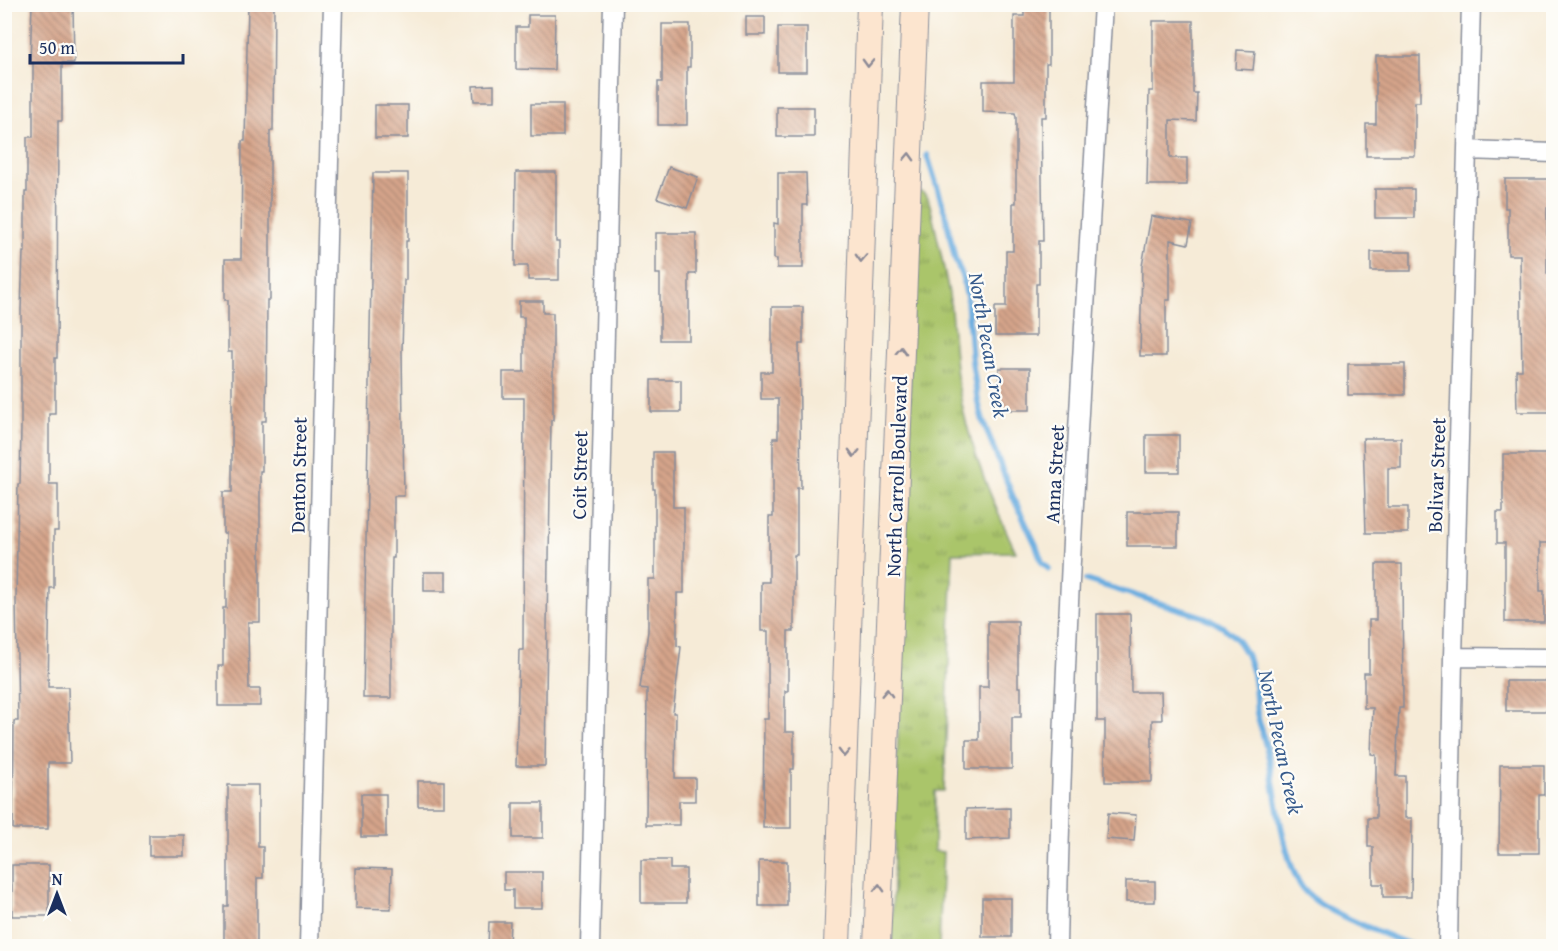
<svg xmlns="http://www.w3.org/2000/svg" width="1558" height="951" viewBox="0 0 1558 951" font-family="'Gentium Book Plus',serif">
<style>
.grass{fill:url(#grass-tufts);stroke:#627a64;stroke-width:1.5}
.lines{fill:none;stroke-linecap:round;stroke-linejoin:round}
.stream{stroke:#6bade0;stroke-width:6}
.building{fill:url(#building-back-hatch)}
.street-casing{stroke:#888d9a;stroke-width:21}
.secondary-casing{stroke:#888d9a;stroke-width:28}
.street{stroke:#fff;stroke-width:18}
.secondary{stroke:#fce5cf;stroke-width:26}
.oneway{stroke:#8c8a96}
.labels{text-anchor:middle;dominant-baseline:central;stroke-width:4.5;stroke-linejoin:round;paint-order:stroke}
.street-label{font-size:20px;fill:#1b2f5e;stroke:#fdfcf7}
.water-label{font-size:21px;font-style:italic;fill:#375b8c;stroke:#fdfcf7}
</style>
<defs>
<pattern id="grass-tufts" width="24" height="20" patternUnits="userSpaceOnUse" patternTransform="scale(1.5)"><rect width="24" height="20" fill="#aac56b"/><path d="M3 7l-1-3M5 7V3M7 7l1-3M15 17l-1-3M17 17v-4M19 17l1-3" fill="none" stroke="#8aa05b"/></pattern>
<pattern id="building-back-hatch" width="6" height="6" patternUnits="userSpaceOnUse" patternTransform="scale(1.5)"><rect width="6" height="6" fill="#d5a48a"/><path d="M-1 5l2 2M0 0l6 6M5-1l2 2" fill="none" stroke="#ac8674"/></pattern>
</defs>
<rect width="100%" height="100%" fill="#fdfcf7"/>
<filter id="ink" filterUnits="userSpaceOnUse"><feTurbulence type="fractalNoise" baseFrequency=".0167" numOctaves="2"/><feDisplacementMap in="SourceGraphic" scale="12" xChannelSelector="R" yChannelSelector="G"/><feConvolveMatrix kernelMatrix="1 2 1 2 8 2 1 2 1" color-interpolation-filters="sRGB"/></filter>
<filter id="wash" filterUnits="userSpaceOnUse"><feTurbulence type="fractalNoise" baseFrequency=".008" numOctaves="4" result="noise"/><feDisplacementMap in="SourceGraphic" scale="24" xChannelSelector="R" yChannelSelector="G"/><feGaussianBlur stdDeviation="1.35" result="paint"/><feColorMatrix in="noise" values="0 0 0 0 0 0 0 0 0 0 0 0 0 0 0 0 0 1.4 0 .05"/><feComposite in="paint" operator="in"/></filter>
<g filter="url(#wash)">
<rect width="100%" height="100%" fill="#f6ebd7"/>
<path class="grass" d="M916,192H922L928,198L931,209C937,237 944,266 949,294C954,327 953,361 960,394C969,446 993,504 1016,552L953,553L944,791H935L934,851L943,852L939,946H891Z"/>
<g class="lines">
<path class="stream" d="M927,155L945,212L955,259L963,278L967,297L972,361L978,402L983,421L1013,497L1036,545L1042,562L1049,569
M1086,580L1204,617C1235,629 1251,652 1255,686C1256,695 1256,704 1257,713C1260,728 1266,743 1269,758C1275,789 1284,867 1304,890C1322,912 1385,934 1413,946"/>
</g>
<g id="blocks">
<path class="building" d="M32,4H73L74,63H62V121H58L57,358H55V414H49V484H58V531H54V588H50L48,687H68L70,763H48V829H13L14,721H18L16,600L18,484H20L21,427V310L23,252H25V192H27V137H33V63H30Z
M248,4H274L273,131H270V300H267L266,421H262V471H260V622H248L249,689H260V706H218V666H223V608H226V533H223V492H232V352H228V300H225V259H241L242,141H245Z
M1024,4H1049V64H1046V117H1041L1043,241H1039V284H1036V336H995V307H1006V251H1013V203H1016V117L1015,113L983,112V81H1014V16H1024Z
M528,15H555L554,70L516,69V27H528Z
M746,17H765V35H746Z
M1153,21H1193V93H1197L1196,121L1170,120V158H1187V185H1147L1149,91H1153Z
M662,24H690V67H687V125H658V82H662Z
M778,27H807V72H778Z
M1237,50L1255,51L1253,70L1236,69Z
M1376,56H1420V102H1415V156H1366V124H1376Z
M494,85V101H474L473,86Z
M531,104H563V136H531Z
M375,105H408V138H375Z
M777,107H814V137H777Z
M669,167L698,177L687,208L657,198Z
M516,172H556V242H559V280H528V266H515Z
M373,173H408V241H406V280H404L402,351L404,496H394V558H392L391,602V698H363Z
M778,173H806L807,205H803V268H777V259H774V223L778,224Z
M1505,179H1551V208H1547V273H1554V412H1517L1516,370H1522L1520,255H1508V208H1505Z
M1375,189H1414V218H1375Z
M1151,216L1192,223L1188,244L1170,240V300H1166V356H1140L1142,266Z
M656,233H696V274H689V340H660V274H656Z
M1371,252H1411V271H1371Z
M519,301H543V313H553V420H551L549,560H548L545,766H516L519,650H523L524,398H503V372H524V317H519Z
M772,307H803V344H799L801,488H797V555H794V631H788V691H785V732H794V769H791V828H763L764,719H768V631H761V582H769V517H773V438H778V399H761V372H772Z
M1348,364H1405V395H1348Z
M999,368H1030V410H999Z
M651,380H681V412H651Z
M1146,435H1179V472H1146Z
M1363,438H1401V468H1388V507H1408V533H1366Z
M653,452H673V507H684V593H677V646L681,647L673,713H676L675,778H695V801H679V825H646L647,689L640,688L648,631V579H655V489H653Z
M1503,454H1554V543H1540V591H1544V622H1505V543H1497V512H1503Z
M1127,512H1178V546H1127Z
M1376,564H1402L1403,708H1399L1396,776H1405V818H1412L1411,897H1383V884H1373V847H1368V818H1376V755L1371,754L1373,708H1364V673H1369V620H1376Z
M424,572H446V591H424Z
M1097,614H1130L1131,692H1161L1162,720H1152V782H1105V721H1097Z
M988,621H1018V687H1021V717H1012V769H966V740H979V687H988Z
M1506,681H1554V711H1506Z
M1500,765H1544V795H1539V853H1499Z
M418,781H444V806H418Z
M228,785H258V847H263V878H257V943H224V906H228Z
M361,794H386V837H361Z
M513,803H543V838H513Z
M1010,808V838L966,840V809Z
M1108,813L1136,815L1134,841L1106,839Z
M149,835H184V856H149Z
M641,860H670V869H686V903H641Z
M759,861H787V906H759Z
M12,865H49V916H12Z
M356,868L392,869L391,909L356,908Z
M504,872H542V908H513V890H504Z
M1126,881H1155V902H1126Z
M982,898H1011V937H982Z
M489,922H510L509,946L488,945Z"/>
</g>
</g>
<g filter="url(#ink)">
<use href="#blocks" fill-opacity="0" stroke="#888d9a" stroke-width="1.5"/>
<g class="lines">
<defs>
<path id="street" d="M1467,150L1554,153
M1453,657L1554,658
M309,946L333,4
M590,946L613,4
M1057,946C1063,632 1085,318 1103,4
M1448,946L1453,657L1471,4"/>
<path id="secondary" d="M837,946L870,4
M877,946L915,4"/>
</defs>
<use href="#street" class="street-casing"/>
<use href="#secondary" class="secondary-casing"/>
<use href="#street" class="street"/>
<use href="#secondary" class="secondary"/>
</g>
<defs><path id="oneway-chevron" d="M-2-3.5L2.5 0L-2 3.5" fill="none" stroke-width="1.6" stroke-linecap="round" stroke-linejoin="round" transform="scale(1.5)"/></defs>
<g class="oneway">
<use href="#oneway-chevron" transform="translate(868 63) rotate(92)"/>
<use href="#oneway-chevron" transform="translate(909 157) rotate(-88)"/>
<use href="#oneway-chevron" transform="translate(861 258) rotate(92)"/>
<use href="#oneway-chevron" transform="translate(901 351) rotate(-88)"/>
<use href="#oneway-chevron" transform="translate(854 453) rotate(92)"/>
<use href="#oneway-chevron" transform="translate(887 693) rotate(-88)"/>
<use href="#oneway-chevron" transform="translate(844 753) rotate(92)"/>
<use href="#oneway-chevron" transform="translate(879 888) rotate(-88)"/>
</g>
</g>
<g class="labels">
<g class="street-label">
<text transform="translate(1054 474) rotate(-87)">Anna Street</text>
<text transform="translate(298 475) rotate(-89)">Denton Street</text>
<text transform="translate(579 475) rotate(-89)">Coit Street</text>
<text transform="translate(1436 475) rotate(-88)">Bolivar Street</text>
<text transform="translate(896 476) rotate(-88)">North Carroll Boulevard</text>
</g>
<g class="water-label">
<text transform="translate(989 345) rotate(80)">North Pecan Creek</text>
<text transform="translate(1281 742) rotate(78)">North Pecan Creek</text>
</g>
</g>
<rect width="1558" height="951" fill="none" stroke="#fdfcf7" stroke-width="24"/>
<g transform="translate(57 894)" stroke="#fdfcf7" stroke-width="4.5" paint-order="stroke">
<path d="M0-4.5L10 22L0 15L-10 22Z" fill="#1b2f5e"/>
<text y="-9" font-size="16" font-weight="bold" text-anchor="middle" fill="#1b2f5e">N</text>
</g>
<path d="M30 54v9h153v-9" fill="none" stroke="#1b2f5e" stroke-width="3"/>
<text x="39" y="54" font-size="18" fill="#1b2f5e" stroke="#fdfcf7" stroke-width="4.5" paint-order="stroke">50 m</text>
</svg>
